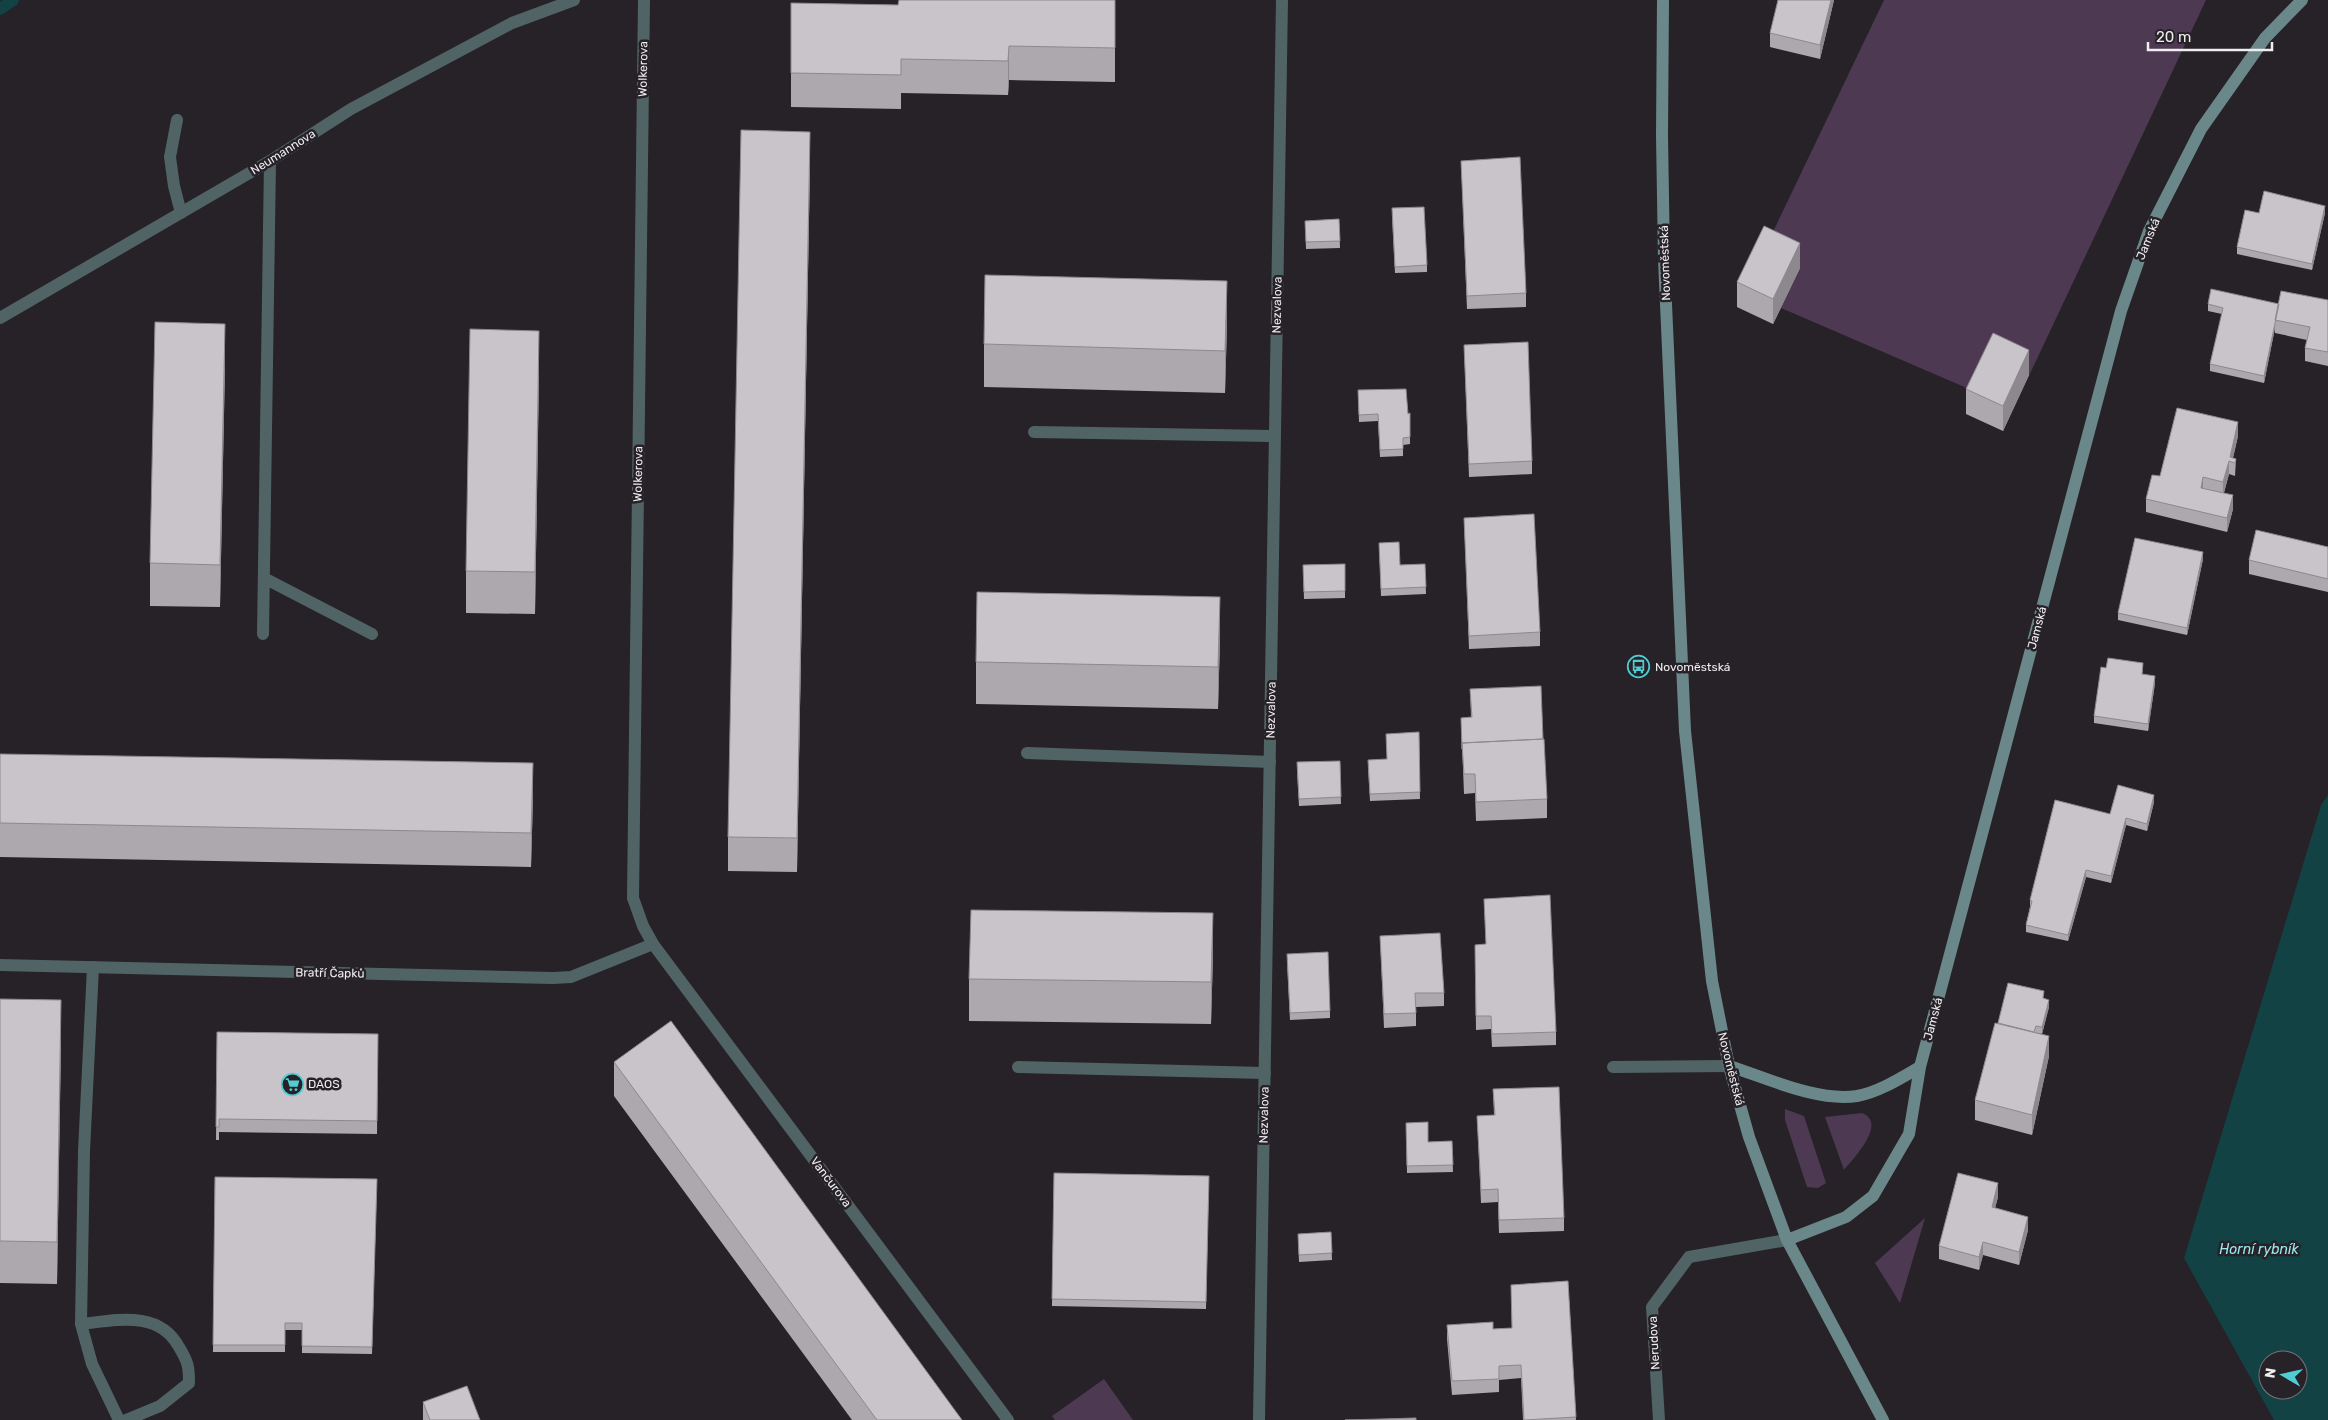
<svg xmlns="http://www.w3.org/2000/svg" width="2328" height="1420" viewBox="0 0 2328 1420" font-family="Rubik,sans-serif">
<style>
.green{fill:#4d3952}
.water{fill:#124244;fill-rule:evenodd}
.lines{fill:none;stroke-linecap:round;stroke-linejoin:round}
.stream{stroke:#124244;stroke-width:12}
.lane{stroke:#516465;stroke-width:12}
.street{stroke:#516465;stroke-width:12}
.secondary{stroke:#6a888a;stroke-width:12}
.wall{fill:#ada8ae}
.shaded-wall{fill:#8d888d}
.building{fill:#c9c3ca;stroke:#8d888d}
.labels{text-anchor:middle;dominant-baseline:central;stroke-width:5;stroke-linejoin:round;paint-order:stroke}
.street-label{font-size:12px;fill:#f0edf0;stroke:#262227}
.poi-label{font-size:12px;fill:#f0edf0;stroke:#262227;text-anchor:start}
.water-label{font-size:14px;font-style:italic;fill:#99ebf0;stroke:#262227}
</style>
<rect width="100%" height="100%" fill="#262227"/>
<path class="green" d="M1884,0H2206L2003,431L1976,392L1781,308L1773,324L1737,307Z
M1785,1109L1804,1116L1826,1183L1818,1188L1807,1187L1785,1120Z
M1862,1113C1888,1123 1853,1159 1844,1170L1825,1117Z
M1925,1218L1900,1303L1875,1263Z
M1104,1379L1133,1420H1055L1052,1416Z"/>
<path class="water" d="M2328,795V1420H2274L2184,1258L2321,805ZM2268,1360H2298V1390H2268Z"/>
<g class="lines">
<path class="stream" d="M0,9L13,0"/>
<path class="lane" d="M177,120L170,157L174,186L181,213
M1034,432L1275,436
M264,578L372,634
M263,634L270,161
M1027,753L1270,762
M93,967L84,1151L81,1324L92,1364L119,1420
M1018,1067L1265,1073
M1613,1067L1729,1066
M81,1324C117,1320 159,1310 179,1347C188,1362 189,1366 189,1383L160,1406L126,1420"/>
<path class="street" d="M644,0L633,898L643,926L653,944L1008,1420
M0,318L270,161L351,109L512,23L574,0
M0,965L553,978L571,977L653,944
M1259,1420L1282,0
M1659,1420L1652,1307L1689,1257L1787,1240"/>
<path class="secondary" d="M1663,0L1662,135L1664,259L1685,731L1712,981L1729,1066L1749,1137L1787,1240L1883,1420
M1729,1066C1767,1078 1817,1102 1857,1096C1879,1092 1901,1078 1920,1067
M1787,1240L1846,1217L1873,1196L1909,1134L1920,1067L2121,311L2149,231L2201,129L2265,38L2302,0"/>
</g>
<path class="wall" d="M1115,0V82L1009,80L1008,95L901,93V109L791,107V3L898,5Z
M1834,0L1820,59L1770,47V33Z
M1461,161L1526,293V307L1467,309Z
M810,165L797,872L728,871V837Z
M2259,213H2325L2312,270L2237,254V247Z
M1392,215L1427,265V272L1395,273Z
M1339,219L1340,248L1306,249L1305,221Z
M1800,268L1773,324L1737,307V282Z
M2328,300V366L2305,361V348L2307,340L2275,333V328L2264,383L2210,371V364L2222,314L2208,311V304H2279Z
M1227,324L1225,393L984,387V344Z
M1464,345L1532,461V474L1469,477Z
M225,366L220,607L150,606V563Z
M539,374L535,614L466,613V571Z
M2029,375L2003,431L1966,414V389Z
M1358,390L1408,414L1410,413V444L1403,445V456L1380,457L1378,421L1359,422Z
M2238,436L2233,458L2236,459L2235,476L2229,474L2224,493L2233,509L2227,532L2146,512V499L2160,476Z
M1464,518L1540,632V646L1469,649Z
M1379,543L1400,565L1425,564L1426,594L1381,596Z
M2328,547V592L2249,574V560Z
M2203,559L2187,635L2118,620V613Z
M1345,564V598L1304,599L1303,565Z
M1220,640L1218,709L976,704V662Z
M2106,668L2143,670L2142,674L2155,683L2148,731L2094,723V716Z
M1470,689L1543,739L1547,799V818L1476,821L1475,793L1464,794L1461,718L1471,717Z
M1419,732L1420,799L1370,801L1368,767L1387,759Z
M0,754L533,797L531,867L0,857Z
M1340,761L1341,804L1299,806L1297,769Z
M2154,802L2147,831L2126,825L2111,883L2086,877L2068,941L2026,932V925L2030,907V900L2110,814Z
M1484,899L1556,1032V1045L1492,1047L1491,1029L1476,1030L1475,945L1486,944Z
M1380,936L1444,993V1006L1416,1007V1026L1384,1028Z
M1213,955L1211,1024L969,1021V979Z
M1287,960L1330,1011V1018L1290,1020Z
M0,999L61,1042L57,1284L0,1283Z
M2049,1007L2042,1034L2036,1033L2049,1056L2032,1135L1975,1120V1100L1998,1023Z
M217,1032L378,1034L377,1134L219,1132V1140H216Z
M614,1062L962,1420H852L614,1096Z
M1493,1089L1564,1218V1231L1499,1233L1498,1202L1481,1203L1477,1116L1494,1115Z
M1406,1123L1428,1142L1452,1141L1453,1172L1407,1173Z
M1054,1173L1209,1176L1206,1309L1052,1306Z
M215,1177L377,1179L372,1354L302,1353V1330H285V1352H213Z
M1998,1197L1995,1208L2028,1230L2019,1265L1983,1255L1979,1270L1939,1259V1246Z
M1331,1232L1332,1260L1299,1262L1298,1234Z
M1568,1281L1576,1420H1523L1521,1378L1499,1380V1392L1452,1395L1447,1339V1325L1493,1329L1512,1328L1511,1285Z
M423,1402L480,1420H423Z"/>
<path class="shaded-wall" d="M1831,0H1834L1820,59V45Z
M1009,46V80L1008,95V61Z
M810,132V165L797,872V838Z
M2325,206V213L2312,270V264Z
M1800,243V268L1773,324V299Z
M1227,281V324L1225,393V351Z
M2275,321V328L2264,383V376Z
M225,324V366L220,607V565Z
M539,331V374L535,614V572Z
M2029,350V375L2003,431V406Z
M2238,422V436L2232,462L2230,457Z
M2229,461V474L2223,495V482Z
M2203,477V490L2201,488Z
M2233,495V509L2227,532V518Z
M2203,552V559L2187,635V628Z
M1220,597V640L1218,709V667Z
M2155,676V683L2148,731V724Z
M533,763V797L531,867V833Z
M2154,795V802L2147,831V824Z
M2126,818V825L2111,883V876Z
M2086,870V877L2068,941V935Z
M1213,913V955L1211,1024V982Z
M61,1000V1042L57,1284V1242Z
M2049,1000V1007L2042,1034V1027Z
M2049,1036V1056L2032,1135V1115Z
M1998,1183V1197L1992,1220V1207Z
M2028,1217V1230L2019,1265V1252Z
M1983,1242V1255L1979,1270V1257Z"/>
<path class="building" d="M899,0H1115V48L1009,46L1008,61L901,59V75L791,73V3L898,5Z
M1778,0H1831L1820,45L1770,33Z
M741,130L810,132L797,838L728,837Z
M1520,157L1526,293L1467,296L1461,161Z
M2264,191L2325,206L2312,264L2237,247L2245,210L2259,213Z
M1424,207L1427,265L1395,267L1392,208Z
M1339,219L1340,241L1306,242L1305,221Z
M1764,226L1800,243L1773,299L1737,282Z
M985,275L1227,281L1225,351L984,344Z
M2211,289L2279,304L2264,376L2210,364L2223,308L2208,304Z
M2281,291L2328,300V352L2305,348L2310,327L2275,320Z
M155,322L225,324L220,565L150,563Z
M470,329L539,331L535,572L466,571Z
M1993,333L2029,350L2003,406L1966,389Z
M1528,342L1532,461L1469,464L1464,345Z
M1406,389L1408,414L1410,413V437L1403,438V449L1380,450L1378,414L1359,415L1358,390Z
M2177,408L2238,422L2230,457L2236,459L2235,463L2229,461L2223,482L2203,477L2201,488L2233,495L2227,518L2146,499L2152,475L2160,476Z
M1534,514L1540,632L1469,636L1464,518Z
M2256,530L2328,547V579L2249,560Z
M2135,538L2203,552L2187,628L2118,613Z
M1399,542L1400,565L1425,564L1426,587L1381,589L1379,543Z
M1345,564V591L1304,592L1303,565Z
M977,592L1220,597L1218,667L976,662Z
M2108,658L2143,663L2142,674L2155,676L2148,724L2094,716L2101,667L2106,668Z
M1541,686L1543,739L1462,743V749L1461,718L1472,717L1470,689Z
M1419,732L1420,792L1370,794L1368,760L1387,759L1386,734Z
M1544,739L1547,799L1476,802L1475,774H1464L1462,743Z
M0,754L533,763L531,833L0,823Z
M1340,761L1341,797L1299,799L1297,762Z
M2118,785L2154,795L2147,824L2126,818L2111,876L2086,870L2068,935L2026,925L2032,901L2030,900L2055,800L2110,814Z
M1550,895L1556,1032L1492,1034L1491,1016H1476L1475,945L1486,944L1484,899Z
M971,910L1213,913L1211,982L969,979Z
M1440,933L1444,993H1415L1416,1013L1384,1014L1380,936Z
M1328,952L1330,1011L1290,1013L1287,954Z
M2008,983L2044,991L2043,998L2049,1000L2042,1027L2036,1026L2034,1032L1998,1023Z
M0,999L61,1000L57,1242L0,1241Z
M671,1021L962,1420H877L614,1062Z
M1995,1023L2049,1036L2032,1115L1975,1100Z
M217,1032L378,1034L377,1121L219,1119V1127H216Z
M1559,1087L1564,1218L1499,1220L1498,1189L1481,1190L1477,1116L1495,1115L1493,1089Z
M1428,1122V1142L1452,1141L1453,1165L1407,1166L1406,1123Z
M1054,1173L1209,1176L1206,1302L1052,1299Z
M1958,1173L1998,1183L1992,1207L2028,1217L2019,1252L1983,1242L1979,1257L1939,1246Z
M215,1177L377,1179L372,1347L302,1346V1323H285V1345H213Z
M1331,1232L1332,1253L1299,1255L1298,1234Z
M1568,1281L1576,1417L1524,1420L1521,1365L1499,1366V1379L1452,1381L1447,1325L1493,1322V1329L1512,1328L1511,1285Z
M467,1386L480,1420H430L423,1402Z
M1416,1418V1420H1345Z"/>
<defs>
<symbol id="bus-ring" viewBox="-11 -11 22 22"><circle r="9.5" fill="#262227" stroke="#51ccd3" stroke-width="1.5"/><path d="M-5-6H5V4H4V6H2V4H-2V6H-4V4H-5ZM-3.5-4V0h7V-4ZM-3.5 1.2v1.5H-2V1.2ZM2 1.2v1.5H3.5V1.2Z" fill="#51ccd3"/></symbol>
<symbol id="supermarket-ring" viewBox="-11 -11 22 22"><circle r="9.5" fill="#262227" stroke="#51ccd3" stroke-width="1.5"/><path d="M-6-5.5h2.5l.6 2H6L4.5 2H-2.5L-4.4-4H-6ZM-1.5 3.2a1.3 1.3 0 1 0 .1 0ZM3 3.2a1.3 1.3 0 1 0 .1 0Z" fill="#51ccd3"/></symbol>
</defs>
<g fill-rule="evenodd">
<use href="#bus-ring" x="1626" y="654" width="25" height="25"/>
<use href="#supermarket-ring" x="280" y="1072" width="25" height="25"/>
</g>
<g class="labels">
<g class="street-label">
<text transform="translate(643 69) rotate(-89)">Wolkerova</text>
<text transform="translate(283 152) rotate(-32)">Neumannova</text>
<text transform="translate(2148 239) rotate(-68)">Jamská</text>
<text transform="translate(1665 263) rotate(-92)">Novoměstská</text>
<text transform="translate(1277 305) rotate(-89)">Nezvalova</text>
<text transform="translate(638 474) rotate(-89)">Wolkerova</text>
<text transform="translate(2037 628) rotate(-75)">Jamská</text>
<text transform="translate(1271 710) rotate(-89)">Nezvalova</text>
<text transform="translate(330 973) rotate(1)">Bratří Čapků</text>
<text transform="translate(1933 1019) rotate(-75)">Jamská</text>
<text transform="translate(1731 1069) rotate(76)">Novoměstská</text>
<text transform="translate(1264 1115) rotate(-89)">Nezvalova</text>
<text transform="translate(831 1182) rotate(53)">Vančurova</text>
<text transform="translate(1654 1343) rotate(-93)">Nerudova</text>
</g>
<g class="poi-label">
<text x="1655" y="667">Novoměstská</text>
<text x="308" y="1084">DAOS</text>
</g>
<g class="water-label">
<text x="2259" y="1249">Horní rybník</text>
</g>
</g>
<g transform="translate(2283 1375) rotate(279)"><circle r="24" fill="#262227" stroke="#777377"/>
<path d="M0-4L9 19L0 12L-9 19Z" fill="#51ccd3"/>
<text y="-8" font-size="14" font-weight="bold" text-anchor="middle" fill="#f0edf0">N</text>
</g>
<path d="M2148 42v8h124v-8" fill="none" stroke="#f0edf0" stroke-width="2.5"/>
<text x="2156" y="42" font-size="15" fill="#f0edf0" stroke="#262227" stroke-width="4" paint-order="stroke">20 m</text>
</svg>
